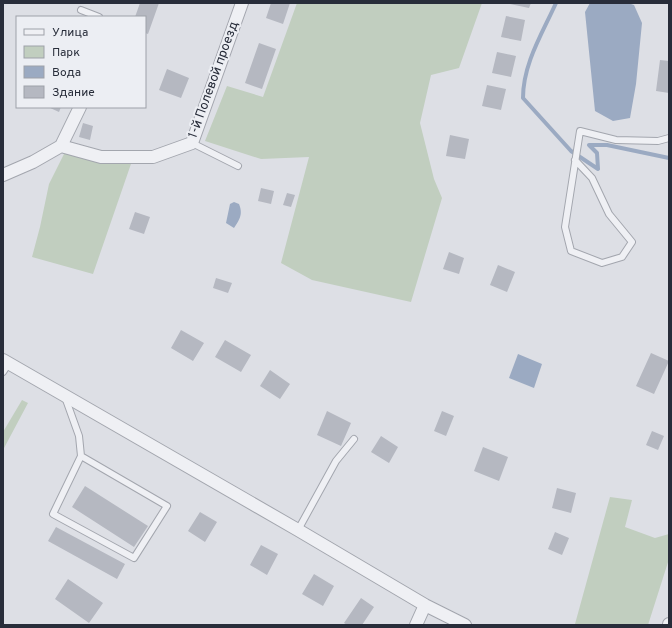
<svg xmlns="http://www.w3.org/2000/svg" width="672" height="628" viewBox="0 0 672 628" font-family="Overpass,sans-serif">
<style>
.green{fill:#c1cebf}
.water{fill:#9baac2}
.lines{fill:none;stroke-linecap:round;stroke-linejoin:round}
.stream{stroke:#9baac2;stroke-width:4}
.building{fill:#b5b8c1}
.lane-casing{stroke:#a3a6ae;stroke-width:8}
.street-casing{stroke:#a3a6ae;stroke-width:14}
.lane{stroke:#eff0f4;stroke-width:6}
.street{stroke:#eff0f4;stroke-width:12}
.labels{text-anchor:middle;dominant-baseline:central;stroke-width:4;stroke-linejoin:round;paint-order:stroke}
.street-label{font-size:13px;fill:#282d3a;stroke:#eceef3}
</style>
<rect width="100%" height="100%" fill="#dddfe5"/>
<path class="green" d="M297,3H482L459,68L431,75L420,123L434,179L442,198L411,302L312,280L281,263L309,157L261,159L205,141L227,86L263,97Z
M65,152L132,161L93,274L32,257L40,227L49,184Z
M22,400L28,403L3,450V432Z
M610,497L632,500L625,527L655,538L669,534V559L648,625H579L575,624Z"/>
<path class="water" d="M590,3H628L634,5L642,23L636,84L630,118L613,121L595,111L585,12Z
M234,202L239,204C243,214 240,219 234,228L226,223L230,204Z
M518,354L542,364L534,388L509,378Z"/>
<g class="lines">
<path class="stream" d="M556,3C542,34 523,64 523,98L571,151L598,169L597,153L589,145H607L669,158"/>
</g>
<path class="building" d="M140,3H159L148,34L145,33V17H135Z
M271,3H290L283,24L266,18Z
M511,3H531L529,8L510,4Z
M506,16L525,20L521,41L501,37Z
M259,43L276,49L262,89L245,83Z
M497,52L516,56L511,77L492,73Z
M660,60L669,61V93L656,91Z
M167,69L189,78L181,98L159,90Z
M487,85L506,89L501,110L482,106Z
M48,107H61L59,112Z
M83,123L93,126L90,140L79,137Z
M450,135L469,139L465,159L446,156Z
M261,188L274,191L271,204L258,201Z
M287,193L295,195L291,207L283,205Z
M135,212L150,217L144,234L129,229Z
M449,252L464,258L459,274L443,269Z
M498,265L515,272L507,292L490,285Z
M216,278L232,283L228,293L213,288Z
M181,330L204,343L193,361L171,348Z
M225,340L251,355L241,372L215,357Z
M651,353L669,361L654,394L636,386Z
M270,370L290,384L280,399L260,386Z
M327,411L351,423L341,446L317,435Z
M442,411L454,416L446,436L434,431Z
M652,431L664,436L658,450L646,445Z
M381,436L398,447L389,463L371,452Z
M483,447L508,457L499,481L474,471Z
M85,486L148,526L134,547L72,507Z
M557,488L576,493L571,513L552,508Z
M200,512L217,522L205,542L188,531Z
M56,527L125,564L117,579L48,541Z
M555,532L569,538L562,555L548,549Z
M261,545L278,554L267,575L250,565Z
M314,574L334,586L323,606L302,594Z
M68,579L103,603L89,623L55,599Z
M361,598L374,607L362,625H347L344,623Z"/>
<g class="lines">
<defs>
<path id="lane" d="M81,10L99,17
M192,143L238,166
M575,160L592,178L609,214L632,242L622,257L602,263L571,251L565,227L580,131L616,140L658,141L669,138
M3,372L9,363
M65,397L79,436L81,456L53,514L134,558L167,506L81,456
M298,530L336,461L354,439"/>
<path id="street" d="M61,146L101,157H153L192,143L242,3
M3,175L33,162L61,146L80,107
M3,360L298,530L425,605L465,625
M416,625L425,605
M669,625V624"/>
</defs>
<use href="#lane" class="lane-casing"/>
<use href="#street" class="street-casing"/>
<use href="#lane" class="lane"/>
<use href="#street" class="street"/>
</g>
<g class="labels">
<g class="street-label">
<text transform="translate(214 80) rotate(-70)">1-й Полевой проезд</text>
</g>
</g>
<rect width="672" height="628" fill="none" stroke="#282d3a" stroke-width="8"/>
<rect x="16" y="16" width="130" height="92" fill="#eceef3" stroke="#9ea1a9"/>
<rect x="24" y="29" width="20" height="6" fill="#eff0f4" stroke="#9ea1a9"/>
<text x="52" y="36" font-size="12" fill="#282d3a">Улица</text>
<rect x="24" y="46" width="20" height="12" fill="#c1cebf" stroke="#9ea1a9"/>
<text x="52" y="56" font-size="12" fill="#282d3a">Парк</text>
<rect x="24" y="66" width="20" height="12" fill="#9baac2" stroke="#9ea1a9"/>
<text x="52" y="76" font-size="12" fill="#282d3a">Вода</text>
<rect x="24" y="86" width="20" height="12" fill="#b5b8c1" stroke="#9ea1a9"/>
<text x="52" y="96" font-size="12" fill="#282d3a">Здание</text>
</svg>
